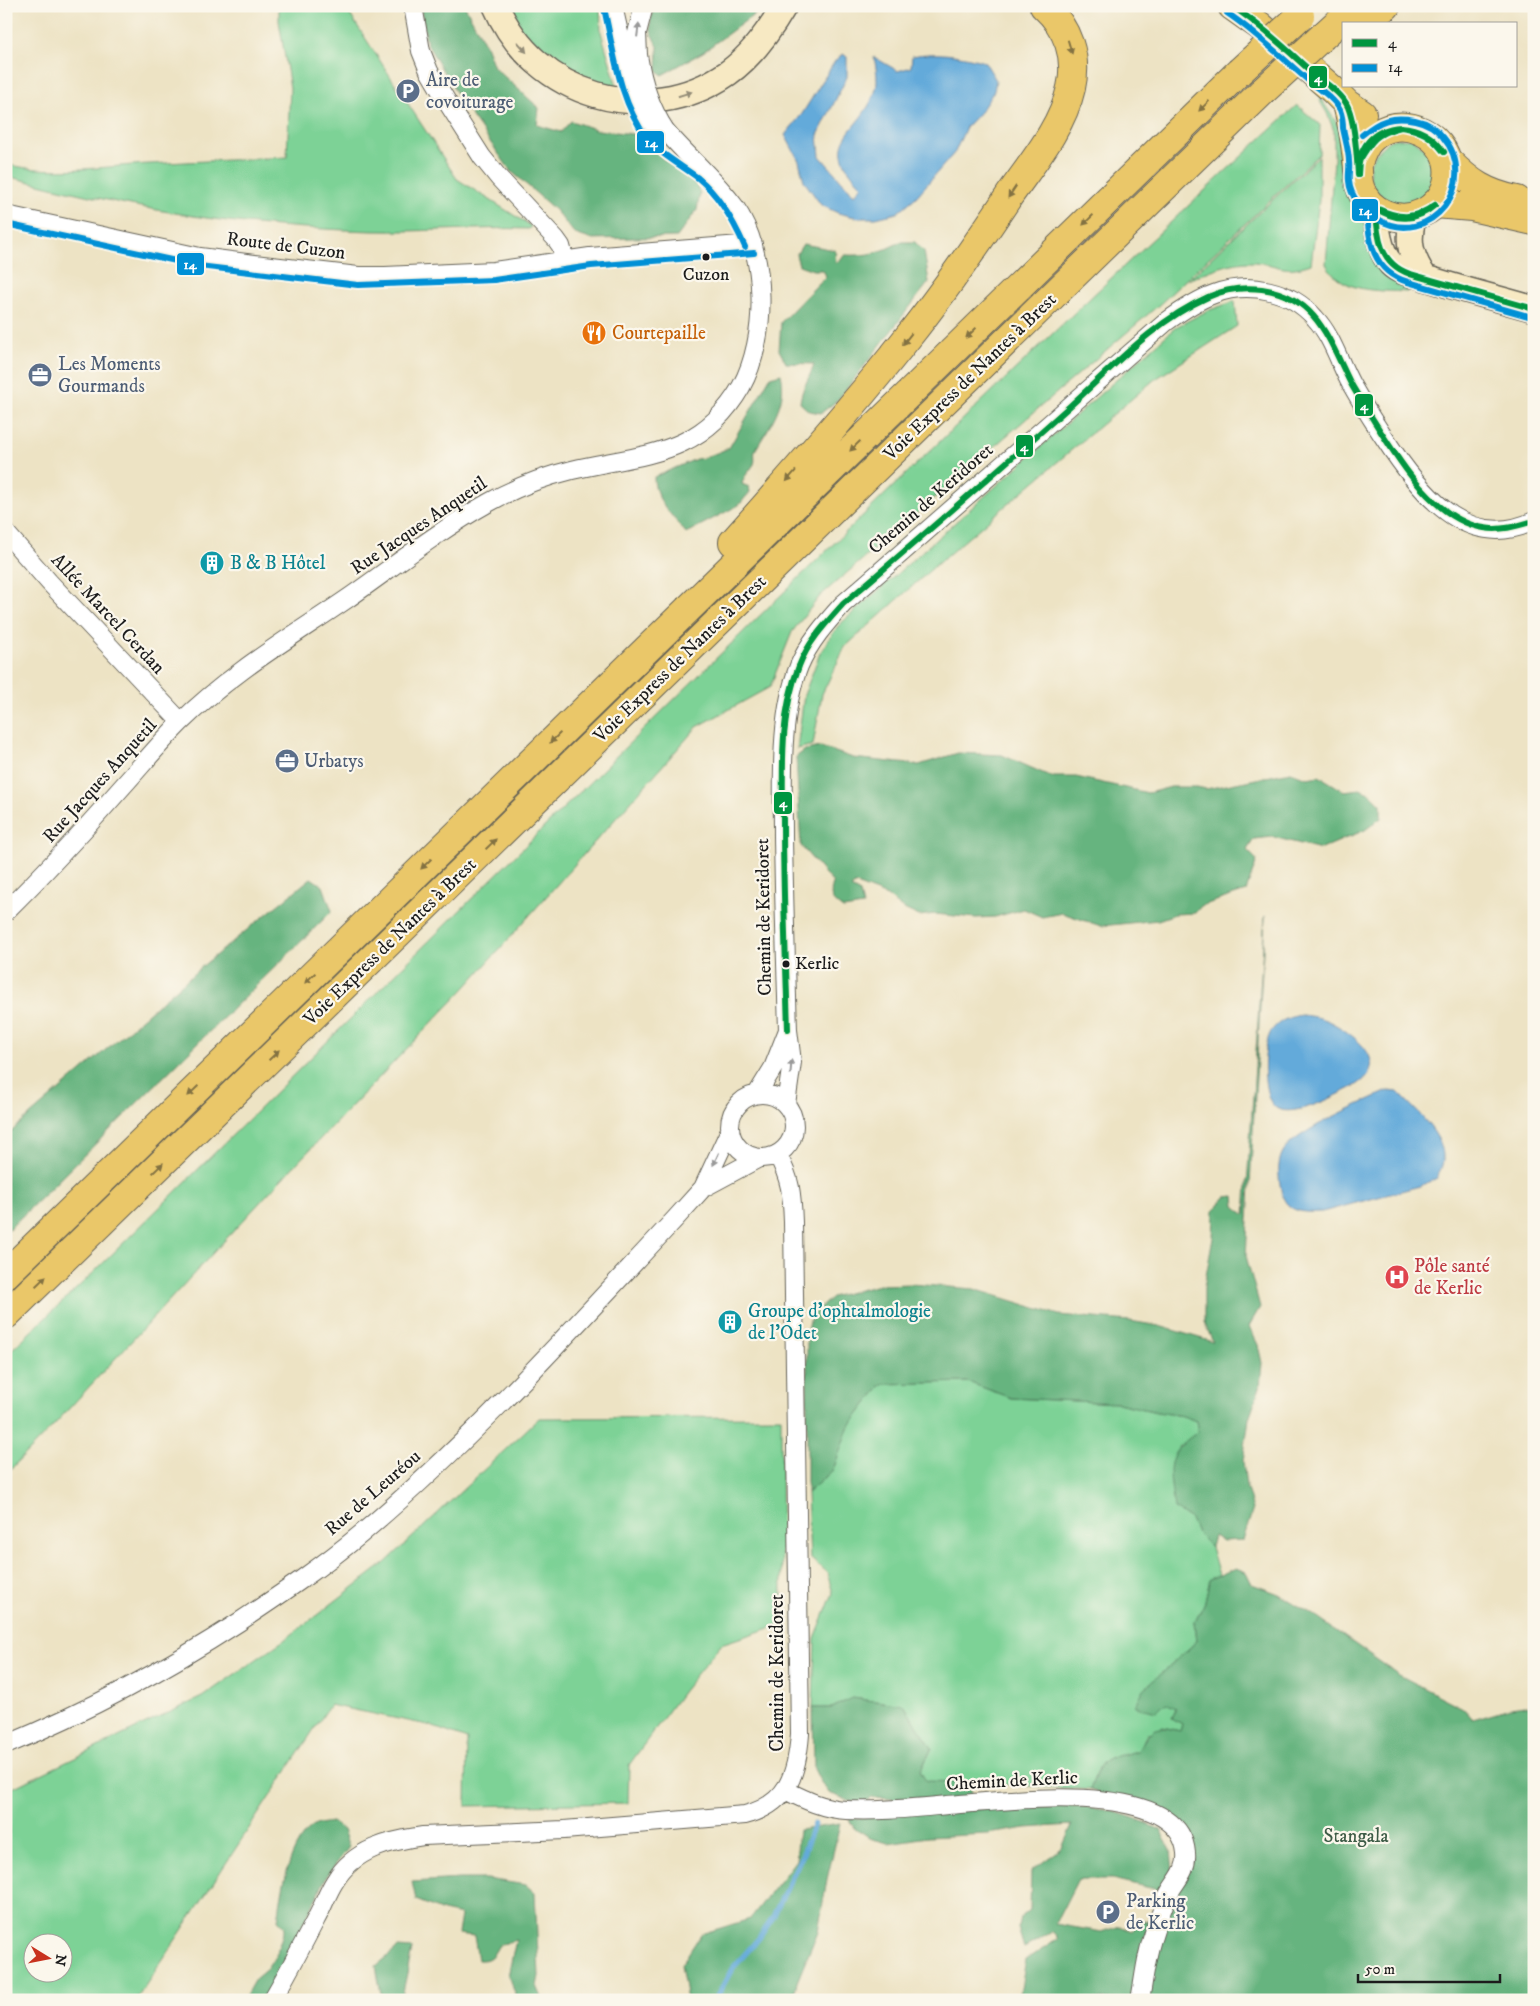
<svg xmlns="http://www.w3.org/2000/svg" width="1540" height="2006" viewBox="0 0 1540 2006" font-family="'IM FELL DW Pica',serif">
<style>
.green{fill:#7dd296;stroke:#4c7759;fill-rule:evenodd}
.forest{fill:#66b47f;stroke:#41684e}
.water{fill:#63aada;stroke:#40637b}
.lines{fill:none;stroke-linecap:round;stroke-linejoin:round}
.stream{stroke:#63aada;stroke-width:5.5}
.street-casing{stroke:#656257;stroke-width:20}
.secondary-casing{stroke:#656257;stroke-width:28}
.primary-casing{stroke:#656257;stroke-width:30}
.highway-casing{stroke:#656257;stroke-width:30}
.street{stroke:#fff;stroke-width:18}
.secondary{stroke:#f7e9c3;stroke-width:25}
.primary{stroke:#eac769;stroke-width:28}
.highway{stroke:#eac769;stroke-width:28}
.street-bridge-casing{stroke:#656257;stroke-width:20;stroke-linecap:butt}
.highway-bridge-casing{stroke:#656257;stroke-width:30;stroke-linecap:butt}
.street-bridge{stroke:#fff;stroke-width:18}
.highway-bridge{stroke:#eac769;stroke-width:28}
.bus-1-casing{stroke:#fbf7ec;stroke-width:10}
.bus-2-casing{stroke:#fbf7ec;stroke-width:10}
.bus-1{stroke:#009640;stroke-width:6}
.bus-2{stroke:#0090d6;stroke-width:6}
.oneway{fill:#999}
.oneway2{fill:#948d78}
.oneway3{fill:#837242}
.bus-dot{fill:#1c1c1c;stroke:#fbf7ec;stroke-width:2}
.labels{text-anchor:middle;dominant-baseline:central;stroke-width:4.5;stroke-linejoin:round;paint-order:stroke}
.bus-label{font-size:18px;fill:#1c1c1c;stroke:#fbf7ec}
.service-label{font-size:19px;fill:#4e5e75;stroke:#fbf7ec;text-anchor:start}
.street-label{font-size:19px;fill:#1c1c1c;stroke:#fbf7ec}
.food-label{font-size:19px;fill:#c56008;stroke:#fbf7ec;text-anchor:start}
.culture-label{font-size:19px;fill:#0d838f;stroke:#fbf7ec;text-anchor:start}
.health-label{font-size:19px;fill:#be3a42;stroke:#fbf7ec;text-anchor:start}
.park-label{font-size:19px;fill:#3e5c47;stroke:#fbf7ec}
.line-badge{stroke:#fbf7ec;stroke-width:2}
.badge-label{font-size:14px;text-anchor:middle;font-weight:bold;fill:#fff}
</style>
<rect width="100%" height="100%" fill="#fbf7ec"/>
<filter id="ink" filterUnits="userSpaceOnUse"><feTurbulence type="fractalNoise" baseFrequency=".02" numOctaves="2"/><feDisplacementMap in="SourceGraphic" scale="10" xChannelSelector="R" yChannelSelector="G"/><feConvolveMatrix kernelMatrix="1 2 1 2 8 2 1 2 1" color-interpolation-filters="sRGB"/></filter>
<filter id="wash" filterUnits="userSpaceOnUse"><feTurbulence type="fractalNoise" baseFrequency=".0096" numOctaves="4" result="noise"/><feDisplacementMap in="SourceGraphic" scale="20" xChannelSelector="R" yChannelSelector="G"/><feGaussianBlur stdDeviation="1.12" result="paint"/><feColorMatrix in="noise" values="0 0 0 0 0 0 0 0 0 0 0 0 0 0 0 0 0 1.4 0 .05"/><feComposite in="paint" operator="in"/></filter>
<g filter="url(#wash)">
<rect width="100%" height="100%" fill="#ede3c4"/>
<path class="green" d="M279,6H351L347,10L457,179L531,226L529,229C477,227 425,232 373,231C309,229 244,225 181,214C122,205 64,190 6,176V164C53,176 103,166 150,164C196,161 242,160 287,157L290,88L279,21Z
M507,6H600L601,32L618,90L585,81L526,40Z
M1321,99L1346,137L1350,196L1363,217L1376,254L1385,271L1397,283L1407,290V292C1377,290 1343,294 1326,264L1334,160V131L1327,113L1319,100Z
M1297,105L1320,125L1319,154L1160,304L820,596L792,632L770,687L697,727L465,988L276,1185L51,1428L6,1474V1355L92,1274C491,881 885,484 1297,105Z
M1411,138L1432,154C1436,172 1438,188 1421,199C1386,221 1350,172 1382,147C1385,144 1388,141 1391,140C1397,138 1405,139 1411,138Z
M1319,156V200L1311,264C1282,274 1279,264 1254,262C1230,261 1209,271 1188,280Z
M1235,301L1237,326L1154,380L936,565L845,647L822,694L813,745L797,749L804,695L820,653L838,626L1176,327L1207,311Z
M968,1382L1011,1398L1118,1403L1157,1412L1183,1416L1196,1421L1198,1432L1178,1447L1191,1519L1197,1533L1211,1547L1219,1575L1210,1579L1205,1602L1195,1622L1197,1641L1144,1689L1176,1708L1172,1718L1182,1724L1180,1731L1163,1727L1147,1734L1138,1751C1103,1760 1103,1753 1090,1790L970,1782H926L920,1772L932,1748L904,1705L852,1698L832,1708H813L815,1638L833,1593L827,1573L810,1558L807,1493L833,1470L848,1428L882,1384Z
M781,1417L782,1624L721,1644L683,1691L629,1765L628,1803L466,1806L467,1739L428,1725L330,1705L136,2000H6V1835L10,1833L6,1814V1791L202,1697L287,1638L385,1563L539,1418ZM32,1944H62V1974H32Z"/>
<path class="forest" d="M420,6H465L487,48L494,67L539,108L537,125L561,132L571,121L598,130L641,135L662,158L696,185L700,193L697,210L677,237L590,239L575,234L555,210L510,170L461,101L427,44Z
M655,6H762L759,11L703,52L662,75L657,70L658,46C649,34 648,20 655,6Z
M900,242H915L924,251L929,282L838,400L821,413L809,411L800,403C801,389 810,378 814,364L786,363L779,350L781,322L826,276L823,270H813L799,265L796,255L803,244L835,250L836,263L845,255C868,256 880,253 900,242Z
M781,374C788,403 770,425 756,449C753,454 756,459 754,464C750,471 744,475 742,484L749,487L750,492L739,505L686,533C673,516 654,500 654,477L696,459L704,458L729,448L770,377Z
M821,747L853,758L919,765L958,753L1002,755L1052,777H1076L1148,793L1171,787H1197L1206,789L1291,772L1307,778L1319,776L1344,791L1360,789L1371,794L1381,804V818L1365,830L1321,849L1273,837L1254,839L1247,850L1257,860L1246,891L1201,906L1195,913L1175,914L1158,920L1101,926L1062,913L1042,917L1024,909L995,917L976,918L935,914L919,916L902,908L887,896L856,884L851,888L860,893L863,906L843,909C831,900 829,898 833,883L801,846L796,757L805,750Z
M311,878L323,886L332,911L6,1232V1136L205,964Z
M1265,916L1246,1256L1260,1307L1249,1326L1258,1345L1262,1363L1260,1387L1249,1418L1243,1461L1246,1486L1253,1509L1243,1540L1222,1541L1214,1536L1211,1547L1197,1533L1191,1519L1174,1509C1170,1470 1161,1456 1198,1432L1196,1421L1183,1416L1157,1412L1118,1403L1011,1398L968,1382L882,1384L848,1428L833,1470L807,1493V1337L811,1316L832,1297L879,1285L911,1284L974,1289L1059,1315L1130,1321L1159,1326L1213,1342L1204,1322V1287L1213,1238L1214,1211L1225,1197L1234,1196L1235,1206L1245,1215Z
M1236,1568L1246,1572L1252,1584L1279,1594L1309,1612L1399,1675L1463,1708L1473,1719L1510,1708L1534,1705V2000H1019L1026,1960L1058,1939L1052,1932L1024,1948L1018,1928L1020,1918L1030,1910L1031,1871L1062,1848L1072,1825L1026,1828L988,1834L928,1837L888,1843L869,1838L854,1828L849,1819L887,1815L895,1799L872,1798L865,1802L856,1803L829,1793L820,1781L814,1769L813,1708H832L852,1698L904,1705L932,1748L920,1771L926,1781L970,1782L973,1809L1077,1806L1112,1811L1137,1819L1160,1830L1171,1849L1173,1873L1166,1888L1159,1890L1112,1879H1078L1055,1924L1102,1932L1120,1926L1132,1931L1139,1922L1155,1920C1162,1910 1192,1868 1194,1859C1195,1853 1193,1846 1191,1840C1178,1800 1124,1804 1090,1790C1103,1753 1103,1760 1138,1751C1151,1728 1153,1724 1180,1731L1182,1724L1172,1718L1176,1708L1166,1703L1156,1712L1135,1706L1144,1689L1197,1641L1195,1622L1205,1602L1210,1579Z
M332,1822L343,1830L349,1847L327,1876L265,2000H243L255,1979L267,1969L276,1955L285,1927L278,1920C282,1892 288,1840 316,1825C320,1823 327,1823 332,1822Z
M840,1824L827,1879L818,1931L797,1982L793,2000H687L681,1965L701,1934L750,1919L796,1860L799,1830Z
M459,1879H487L526,1885L535,1893L539,1976L537,1986L543,2000H513L516,1995L508,1976L516,1940L499,1945C493,1955 491,1961 478,1960L474,1936L458,1934L461,1915L443,1911L416,1900L412,1882Z
M398,1948L412,1949L402,1997L408,2000H382L376,1966Z"/>
<path class="water" d="M843,54L847,57V77L818,135L820,156L854,195L862,186C816,139 860,134 875,92C879,83 876,67 874,57L898,71L911,67L912,56C937,51 961,55 985,62L996,80L994,91L981,111L966,127L955,152L916,197L897,213L876,218H859L838,213L821,205L804,181L799,161L785,135L802,114L835,61Z
M1301,1015C1312,1016 1324,1018 1334,1024C1349,1032 1382,1055 1368,1075C1362,1083 1352,1088 1343,1092C1328,1100 1294,1116 1278,1109C1260,1102 1262,1043 1272,1030C1280,1020 1289,1017 1301,1015Z
M1388,1091L1398,1092C1413,1108 1445,1135 1443,1159C1443,1166 1439,1172 1437,1178L1420,1186L1322,1212C1305,1213 1287,1213 1282,1194C1279,1181 1276,1164 1283,1152C1294,1132 1364,1102 1388,1091Z"/>
<g class="lines">
<path class="stream" d="M715,2000L732,1969L759,1938L773,1917L804,1851L814,1824"/>
</g>
</g>
<g filter="url(#ink)">
<g class="lines">
<defs>
<path id="street" d="M413,6L421,51L429,71L449,105L482,157L499,178L556,239L561,246L565,261
M613,6L624,55
M638,55L637,33L644,6
M6,215L200,257L254,264L358,276H385L494,271L590,257L753,244
M6,533L49,582L181,722
M6,911C47,871 85,829 123,786C142,765 160,743 180,723C229,674 290,638 347,599C393,567 438,531 488,503C514,488 543,477 572,470C640,454 701,457 741,387C768,338 768,254 735,207C715,179 687,156 665,130
M730 1126a32 32 0 1 1 64 0a32 32 0 1 1-64 0Z
M757,1094L773,1068L788,1030
M786,1104L792,1062L788,1030C786,965 784,900 783,836C783,782 779,716 799,666C809,642 826,623 843,604L1166,322C1181,311 1197,300 1214,294C1249,281 1291,290 1315,318C1332,336 1339,362 1351,384C1364,407 1378,429 1393,451C1426,499 1470,551 1534,521
M703,1188L759,1158
M6,1745C88,1711 165,1670 239,1622C281,1594 323,1566 361,1534C475,1438 574,1327 675,1219L703,1188L730,1130
M785,1790C805,1800 824,1809 846,1810C883,1812 922,1807 960,1804C1009,1801 1180,1778 1186,1853C1188,1872 1174,1882 1167,1897C1162,1910 1157,1923 1153,1936C1146,1956 1144,1979 1140,2000
M272,2000C288,1973 302,1946 316,1919C323,1907 327,1893 335,1881C354,1849 389,1841 423,1836L564,1830L745,1815C788,1804 797,1774 800,1734L793,1222C792,1195 791,1179 777,1154"/>
<path id="secondary" d="M496,6C535,97 647,129 728,73C752,56 770,30 784,6
M1376,209C1376,226 1379,251 1391,264C1399,272 1412,274 1423,277C1459,289 1497,298 1534,309
M1414,217C1406,240 1411,258 1425,278"/>
<path id="primary" d="M1232,6L1260,26L1333,90L1347,104L1362,114
M1347,104C1352,123 1355,142 1357,161C1359,170 1357,178 1360,187C1367,212 1399,225 1422,213C1436,207 1446,194 1448,178C1454,136 1400,109 1370,140C1364,146 1361,155 1358,163"/>
<path id="highway" d="M1361,24L1386,6
M1323,36L1356,6
M1448,161C1470,183 1486,194 1517,200
M1435,204L1472,207L1534,221
M733,542C793,475 852,408 908,337C944,292 977,244 1009,196C1032,163 1062,128 1071,88C1078,57 1068,28 1044,6
M6,1274L1239,72
M6,1315L1262,92"/>
</defs>
<use href="#street" class="street-casing"/>
<use href="#secondary" class="secondary-casing"/>
<use href="#primary" class="primary-casing"/>
<use href="#highway" class="highway-casing"/>
<use href="#street" class="street"/>
<use href="#secondary" class="secondary"/>
<use href="#primary" class="primary"/>
<use href="#highway" class="highway"/>
<defs>
<path id="street-bridge" d="M624,55L636,98L653,130
M638,55C642,82 650,107 665,130"/>
<path id="highway-bridge" d="M1239,72L1300,16
M1262,92L1323,36"/>
</defs>
<use href="#street-bridge" class="street-bridge-casing"/>
<use href="#highway-bridge" class="highway-bridge-casing"/>
<use href="#street-bridge" class="street-bridge"/>
<use href="#highway-bridge" class="highway-bridge"/>
<defs>
<path id="bus-1" d="M1232,6C1262,26 1288,51 1315,75C1326,84 1342,93 1348,107C1355,124 1357,156 1358,175
M1401,127C1422,130 1430,135 1444,152
M1401,127C1420,128 1433,136 1444,152
M1358,163C1371,141 1375,133 1401,127
M1358,175C1358,147 1372,129 1401,127
M1376,208C1399,219 1414,220 1435,205
M1376,208C1396,222 1417,221 1435,205
M1376,209C1377,237 1380,264 1410,274L1534,309
M788,1030C786,961 783,893 783,824C783,772 779,715 799,666C808,642 826,623 843,604C919,539 995,473 1070,406C1113,367 1154,321 1208,297C1225,289 1244,287 1262,289C1317,297 1329,340 1350,382C1357,395 1366,408 1374,421C1398,460 1434,520 1484,528C1502,531 1517,526 1534,521"/>
<path id="bus-2" d="M604,8C614,52 619,101 647,138C661,155 681,165 698,178C720,196 734,222 745,247
M1227,13C1257,33 1282,58 1309,81C1319,89 1334,98 1340,110C1342,115 1343,122 1343,128C1345,139 1349,151 1349,162C1350,168 1348,175 1349,181C1350,197 1364,212 1377,219C1431,250 1481,182 1443,137C1436,128 1425,122 1415,120C1391,116 1380,120 1362,135
M1367,209C1368,241 1373,272 1408,282L1532,317
M6,224L199,266L358,285L494,280L591,266L754,253"/>
</defs>
<use href="#bus-1" class="bus-1-casing"/>
<use href="#bus-2" class="bus-2-casing"/>
<use href="#bus-1" class="bus-1"/>
<use href="#bus-2" class="bus-2"/>
</g>
<defs><path id="oneway-solid" d="M-6-.8H1V-3.2L6.5 0L1 3.2V.8H-6Z" transform="scale(1.25)"/></defs>
<g class="oneway">
<use href="#oneway-solid" transform="translate(638 30) rotate(-83)"/>
<use href="#oneway-solid" transform="translate(791 1067) rotate(-86)"/>
<use href="#oneway-solid" transform="translate(716 1159) rotate(115)"/>
</g>
<g class="oneway2">
<use href="#oneway-solid" transform="translate(522 47) rotate(49)"/>
<use href="#oneway-solid" transform="translate(685 94) rotate(-18)"/>
</g>
<g class="oneway3">
<use href="#oneway-solid" transform="translate(1070 47) rotate(73)"/>
<use href="#oneway-solid" transform="translate(1204 106) rotate(136)"/>
<use href="#oneway-solid" transform="translate(1012 192) rotate(124)"/>
<use href="#oneway-solid" transform="translate(1088 220) rotate(136)"/>
<use href="#oneway-solid" transform="translate(971 333) rotate(136)"/>
<use href="#oneway-solid" transform="translate(907 339) rotate(128)"/>
<use href="#oneway-solid" transform="translate(855 446) rotate(136)"/>
<use href="#oneway-solid" transform="translate(791 476) rotate(131)"/>
<use href="#oneway-solid" transform="translate(555 738) rotate(136)"/>
<use href="#oneway-solid" transform="translate(491 844) rotate(-44)"/>
<use href="#oneway-solid" transform="translate(426 864) rotate(136)"/>
<use href="#oneway-solid" transform="translate(310 978) rotate(136)"/>
<use href="#oneway-solid" transform="translate(274 1055) rotate(-44)"/>
<use href="#oneway-solid" transform="translate(193 1091) rotate(136)"/>
<use href="#oneway-solid" transform="translate(158 1168) rotate(-44)"/>
<use href="#oneway-solid" transform="translate(41 1281) rotate(-44)"/>
</g>
</g>
<defs>
<symbol id="parking-disc" viewBox="-11 -11 22 22"><circle r="9.5" fill="#5c6f8a" stroke="#fbf7ec"/><path d="M-3.5-5.5H1a3.5 3.5 0 0 1 0 7H-1V5.5H-3.5ZM-1-3.4V-.6H.8a1.4 1.4 0 0 0 0-2.8Z" fill="#fff"/></symbol>
<symbol id="restaurant-disc" viewBox="-11 -11 22 22"><circle r="9.5" fill="#e8710a" stroke="#fbf7ec"/><path d="M-5-6h1v4h1v-4h1v4h1v-4h1v5L-1.5 .5V6h-2V.5L-5-1ZM5-6V6H3V1.5H1.5Q1.5-4 5-6Z" fill="#fff"/></symbol>
<symbol id="office-disc" viewBox="-11 -11 22 22"><circle r="9.5" fill="#5c6f8a" stroke="#fbf7ec"/><path d="M-6-3h4V-5.5h4V-3h4V5H-6ZM-1-4.5V-3h2v-1.5ZM-6 0V1H6V0Z" fill="#fff"/></symbol>
<symbol id="building-disc" viewBox="-11 -11 22 22"><circle r="9.5" fill="#0f9aa8" stroke="#fbf7ec"/><path d="M-4-6H4V6H1V3H-1V6H-4ZM-2.5-4.3h1.7v1.8h-1.7ZM.8-4.3h1.7v1.8H.8ZM-2.5-1h1.7V.8h-1.7ZM.8-1h1.7V.8H.8Z" fill="#fff"/></symbol>
<symbol id="hospital-disc" viewBox="-11 -11 22 22"><circle r="9.5" fill="#e0444e" stroke="#fbf7ec"/><path d="M-5-5h3v3.5h4V-5h3V5h-3V1.5h-4V5h-3Z" fill="#fff"/></symbol>
</defs>
<g fill-rule="evenodd">
<use href="#parking-disc" x="394" y="77" width="28" height="28"/>
<use href="#restaurant-disc" x="580" y="319" width="28" height="28"/>
<use href="#office-disc" x="26" y="361" width="28" height="28"/>
<use href="#building-disc" x="198" y="549" width="28" height="28"/>
<use href="#office-disc" x="273" y="747" width="28" height="28"/>
<use href="#hospital-disc" x="1383" y="1263" width="28" height="28"/>
<use href="#building-disc" x="716" y="1308" width="28" height="28"/>
<use href="#parking-disc" x="1094" y="1898" width="28" height="28"/>
</g>
<g class="bus-dot">
<circle cx="706" cy="257" r="4.5"/>
<circle cx="786" cy="964" r="4.5"/>
</g>
<g class="labels">
<g class="bus-label">
<text x="706" y="275">Cuzon</text>
<text x="795" y="964" text-anchor="start">Kerlic</text>
</g>
<g class="service-label">
<text x="426" y="80">Aire de<tspan x="426" dy="22">covoiturage</tspan></text>
<text x="58" y="364">Les Moments<tspan x="58" dy="22">Gourmands</tspan></text>
<text x="304" y="761">Urbatys</text>
<text x="1126" y="1901">Parking<tspan x="1126" dy="22">de Kerlic</tspan></text>
</g>
<g class="street-label">
<text transform="translate(286 246) rotate(7)">Route de Cuzon</text>
<text transform="translate(970 377) rotate(-44)">Voie Express de Nantes à Brest</text>
<text transform="translate(931 499) rotate(-41)">Chemin de Keridoret</text>
<text transform="translate(419 526) rotate(-34)">Rue Jacques Anquetil</text>
<text transform="translate(108 614) rotate(47)">Allée Marcel Cerdan</text>
<text transform="translate(680 659) rotate(-44)">Voie Express de Nantes à Brest</text>
<text transform="translate(100 781) rotate(-48)">Rue Jacques Anquetil</text>
<text transform="translate(764 917) rotate(-91)">Chemin de Keridoret</text>
<text transform="translate(390 942) rotate(-44)">Voie Express de Nantes à Brest</text>
<text transform="translate(373 1493) rotate(-41)">Rue de Leuréou</text>
<text transform="translate(777 1673) rotate(-90)">Chemin de Keridoret</text>
<text transform="translate(1012 1781) rotate(-3)">Chemin de Kerlic</text>
</g>
<g class="food-label">
<text x="612" y="333">Courtepaille</text>
</g>
<g class="culture-label">
<text x="230" y="563">B &amp; B Hôtel</text>
<text x="748" y="1311">Groupe d'ophtalmologie<tspan x="748" dy="22">de l'Odet</tspan></text>
</g>
<g class="health-label">
<text x="1414" y="1266">Pôle santé<tspan x="1414" dy="22">de Kerlic</tspan></text>
</g>
<g class="park-label">
<text x="1356" y="1836">Stangala</text>
</g>
</g>
<g class="line-badge">
<rect x="1308" y="65" width="20" height="24" rx="5" fill="#009640"/>
<rect x="636" y="130" width="29" height="24" rx="5" fill="#0090d6"/>
<rect x="1351" y="198" width="28" height="24" rx="5" fill="#0090d6"/>
<rect x="176" y="252" width="29" height="24" rx="5" fill="#0090d6"/>
<rect x="1354" y="393" width="20" height="24" rx="5" fill="#009640"/>
<rect x="1015" y="434" width="19" height="24" rx="5" fill="#009640"/>
<rect x="773" y="791" width="20" height="24" rx="5" fill="#009640"/>
</g>
<g class="badge-label">
<text x="1318" y="82">4</text>
<text x="651" y="147">14</text>
<text x="1365" y="215">14</text>
<text x="190" y="269">14</text>
<text x="1364" y="410">4</text>
<text x="1024" y="451">4</text>
<text x="783" y="807">4</text>
</g>
<rect width="1540" height="2006" fill="none" stroke="#fbf7ec" stroke-width="25"/>
<rect x="1342" y="22" width="175" height="65" fill="#fbf7ec" stroke="#a29f99"/>
<rect x="1352" y="39" width="25" height="8" fill="#009640" stroke="#a29f99"/>
<text x="1388" y="48" font-size="15" fill="#1c1c1c">4</text>
<rect x="1352" y="64" width="25" height="8" fill="#0090d6" stroke="#a29f99"/>
<text x="1388" y="72" font-size="15" fill="#1c1c1c">14</text>
<g transform="translate(48 1958) rotate(100)"><circle r="24" fill="#fbf7ec" stroke="#a29f99"/>
<path d="M0-4L9 19L0 12L-9 19Z" fill="#c8321e"/>
<text y="-8" font-size="14" font-weight="bold" text-anchor="middle" fill="#1c1c1c">N</text>
</g>
<path d="M1358 1974v8h142v-8" fill="none" stroke="#1c1c1c" stroke-width="2.5"/>
<text x="1365" y="1974" font-size="15" fill="#1c1c1c" stroke="#fbf7ec" stroke-width="4" paint-order="stroke">50 m</text>
</svg>
